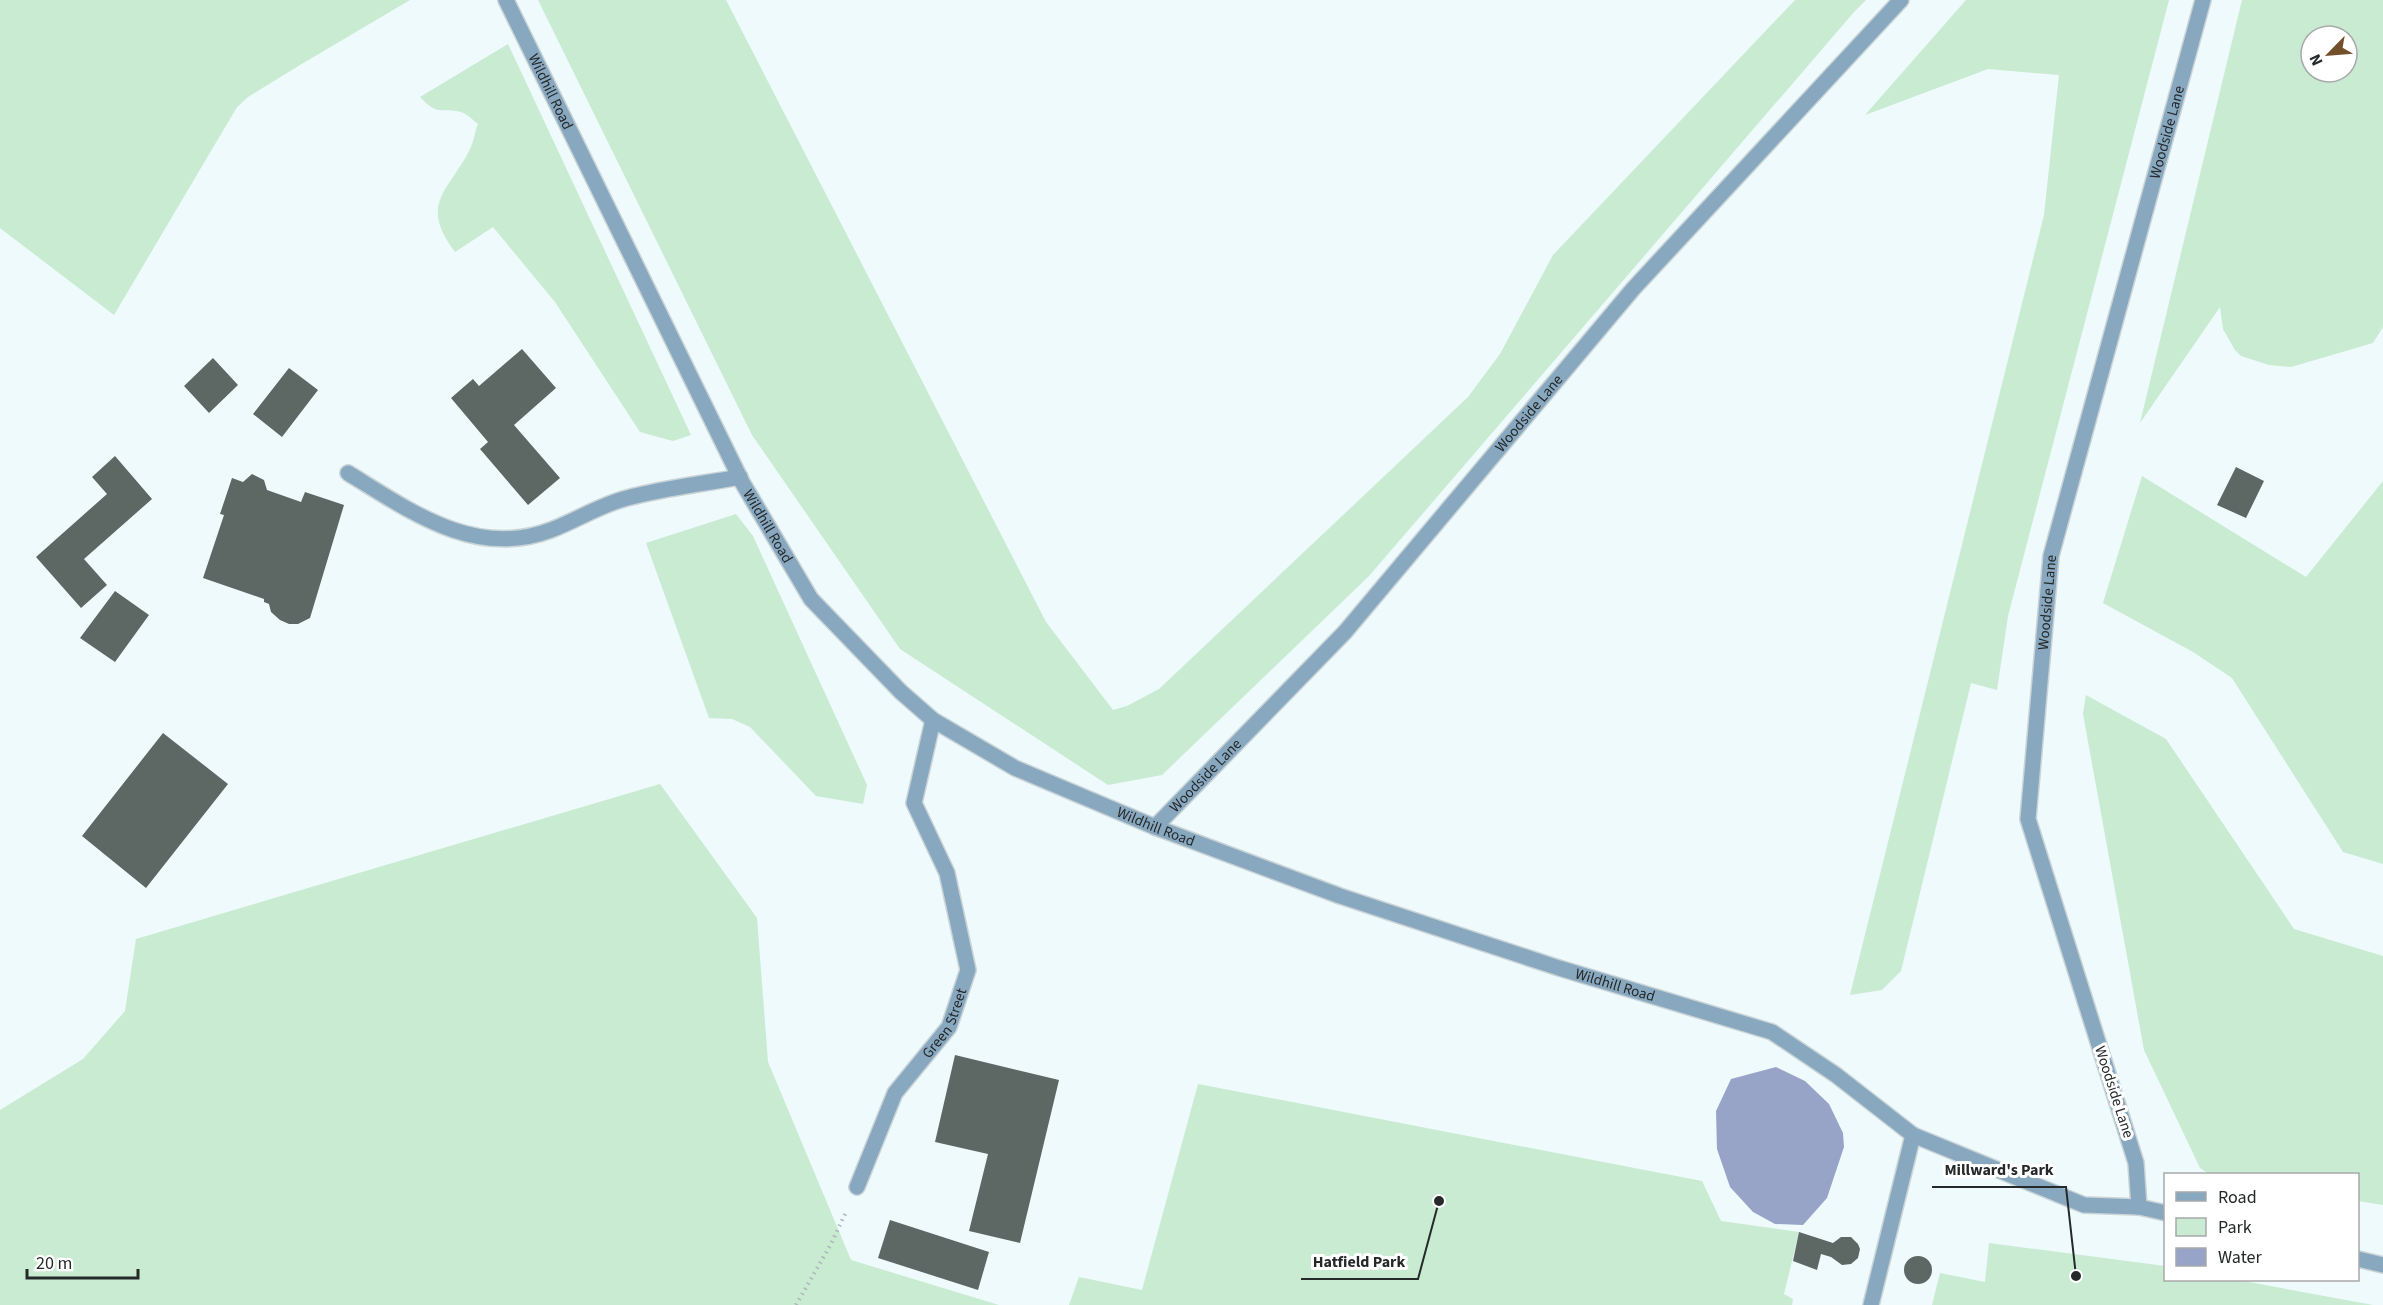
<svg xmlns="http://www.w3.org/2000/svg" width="2383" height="1305" viewBox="0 0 2383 1305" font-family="'Source Sans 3',sans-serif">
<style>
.green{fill:#c8ebd1;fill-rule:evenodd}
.water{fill:#98a4c7}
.building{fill:#5d6865}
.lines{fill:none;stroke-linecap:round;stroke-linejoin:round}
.service-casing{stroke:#cad4d6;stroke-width:18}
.minor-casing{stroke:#cad4d6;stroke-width:18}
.path{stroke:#adb6b8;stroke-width:4;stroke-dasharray:1.5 4.5;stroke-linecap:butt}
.service{stroke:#88a8c0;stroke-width:15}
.minor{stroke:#88a8c0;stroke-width:15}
.labels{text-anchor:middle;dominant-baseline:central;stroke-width:6;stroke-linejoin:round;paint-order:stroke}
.street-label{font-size:15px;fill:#25292a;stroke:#fff}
.leader{fill:none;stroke:#25292a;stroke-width:2}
.callout-dot{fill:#25292a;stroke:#fff;stroke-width:2}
.callout-label{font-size:16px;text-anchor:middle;font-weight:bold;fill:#25292a;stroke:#fff;stroke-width:6;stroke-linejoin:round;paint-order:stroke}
</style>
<rect width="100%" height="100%" fill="#eefafc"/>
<path class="green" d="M0,0H410L300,65L248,97L237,107L114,315L0,228Z
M538,0H726L1046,622L1113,710L1127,706L1159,689L1468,397L1500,354L1553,255L1795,0H1866L1854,12L1369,576L1162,775L1108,785L900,649L752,435Z
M1966,0H2169L2008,616L1997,690L1971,683L1901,971L1882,990L1850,995L2044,215L2059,75L1988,69L1865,115Z
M2242,0H2383V327L2373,343L2291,367L2269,365L2241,356L2235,350L2223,329L2220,307L2140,423ZM2311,36H2347V72H2311Z
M508,44L691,435L673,441L640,432L555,302L493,227L455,252C417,202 451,190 471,147C474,140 475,131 478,124C473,120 467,114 461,112C440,107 439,117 420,97Z
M2142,476L2306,577L2383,481V864L2343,852L2232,678L2193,652L2103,603Z
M736,514L753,536L867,785L863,804L816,796L750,727L732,719L709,718L646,543Z
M2086,695L2166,739L2294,929L2383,956V1205L2358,1201V1174H2209L2200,1168L2144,1050L2083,714Z
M660,784L757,918L768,1062L851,1260L999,1305H0V1110L83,1059L125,1011L136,939Z
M1198,1084L1702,1181L1721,1221L1799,1232L1784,1294L1793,1299L1792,1305H1069L1079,1277L1142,1290Z
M1989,1243L2165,1266L2166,1280H2238L2373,1305H1932L1940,1273L1985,1282Z"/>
<path class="water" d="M1776,1067L1805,1081L1829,1104L1843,1133L1844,1147L1827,1198L1803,1225L1775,1224L1753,1212L1730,1187L1717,1149L1716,1111L1731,1079Z"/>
<path class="building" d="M522,349L556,388L514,425L560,478L528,505L480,449L488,442L451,398L473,379L479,386Z
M213,358L238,385L209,413L184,386Z
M289,368L318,390L282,437L253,414Z
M115,456L152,499L84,559L107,585L81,608L36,557L107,494L92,477Z
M2236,467L2264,481L2246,518L2217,505Z
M252,474L264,480L267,490L301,502L305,492L344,505L310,618L298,624H289L280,620L271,612L269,604L264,602V599L203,578L224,515L220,514L232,478L243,482Z
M115,591L149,615L115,662L80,638Z
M163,733L228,784L146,888L82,836Z
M955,1055L1059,1080L1020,1243L969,1231L988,1154L935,1142Z
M890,1220L989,1252L978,1290L878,1258Z
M1799,1232L1833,1243L1841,1237H1851L1858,1244L1860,1249L1858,1258L1851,1264L1842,1265L1831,1257L1821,1254L1817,1270L1793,1261Z
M1904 1270a14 14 0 1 1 28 0a14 14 0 1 1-28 0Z"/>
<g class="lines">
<defs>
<g id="service">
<path d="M348,473C410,511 475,559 551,530C577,520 600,505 627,498C663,488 702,484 740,477"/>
<path id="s1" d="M857,1187L895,1093L949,1027L968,970L947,873L914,803L933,720"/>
<path d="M1871,1305L1913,1135"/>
</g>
<g id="minor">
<path id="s2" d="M506,0L742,482L811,599L901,692L933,720L1015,768L1155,827L1340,896L1559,968L1772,1032L1836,1075L1913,1135L2084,1205L2139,1207L2166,1213"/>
<path id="s3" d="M1155,827L1345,632L1633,289L1901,0"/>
<path id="s4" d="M2139,1207L2136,1163L2028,819L2051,556L2203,0"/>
<path d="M2358,1259L2383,1265"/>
</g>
</defs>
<use href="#service" class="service-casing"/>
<use href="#minor" class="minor-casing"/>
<path class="path" d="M796,1305L831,1244L847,1210"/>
<use href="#service" class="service"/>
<use href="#minor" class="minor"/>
</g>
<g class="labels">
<g class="street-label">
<text stroke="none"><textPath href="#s2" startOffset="102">Wildhill Road</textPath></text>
<text stroke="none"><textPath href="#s4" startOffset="1108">Woodside Lane</textPath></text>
<text stroke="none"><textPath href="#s3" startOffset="558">Woodside Lane</textPath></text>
<text stroke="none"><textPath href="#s2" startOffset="588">Wildhill Road</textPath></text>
<text stroke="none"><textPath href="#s4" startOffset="622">Woodside Lane</textPath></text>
<text stroke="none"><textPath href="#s3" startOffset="72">Woodside Lane</textPath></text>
<text stroke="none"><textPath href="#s2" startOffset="1092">Wildhill Road</textPath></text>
<text stroke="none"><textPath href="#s2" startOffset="1578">Wildhill Road</textPath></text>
<text stroke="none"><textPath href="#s1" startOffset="188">Green Street</textPath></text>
<text transform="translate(2114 1092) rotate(72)">Woodside Lane</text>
</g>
</g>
<path class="leader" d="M2076 1276L2066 1187H1932M1439 1201L1418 1279H1301"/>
<g class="callout-dot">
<circle cx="2076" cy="1276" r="6"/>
<circle cx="1439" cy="1201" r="6"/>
</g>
<g class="callout-label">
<text x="1999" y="1175">Millward's Park</text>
<text x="1359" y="1267">Hatfield Park</text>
</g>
<rect x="2164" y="1173" width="195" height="108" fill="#ffffff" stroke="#a8a9aa" stroke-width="1.5"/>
<rect x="2176" y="1192" width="30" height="9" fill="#88a8c0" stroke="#a8a9aa" stroke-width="1.5"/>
<text x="2218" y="1203" font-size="18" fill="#25292a">Road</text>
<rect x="2176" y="1218" width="30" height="18" fill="#c8ebd1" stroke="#a8a9aa" stroke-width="1.5"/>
<text x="2218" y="1233" font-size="18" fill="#25292a">Park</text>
<rect x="2176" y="1248" width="30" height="18" fill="#98a4c7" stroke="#a8a9aa" stroke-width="1.5"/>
<text x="2218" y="1263" font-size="18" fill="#25292a">Water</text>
<g transform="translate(2329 54) rotate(245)"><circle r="28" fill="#ffffff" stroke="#a8a9aa" stroke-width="1.5"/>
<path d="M0-4.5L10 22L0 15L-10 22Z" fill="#74502a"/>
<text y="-9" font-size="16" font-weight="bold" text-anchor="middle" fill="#25292a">N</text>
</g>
<path d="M27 1269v9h111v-9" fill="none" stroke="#25292a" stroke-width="3"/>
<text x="36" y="1269" font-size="18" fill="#25292a" stroke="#ffffff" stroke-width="4.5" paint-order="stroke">20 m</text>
</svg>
